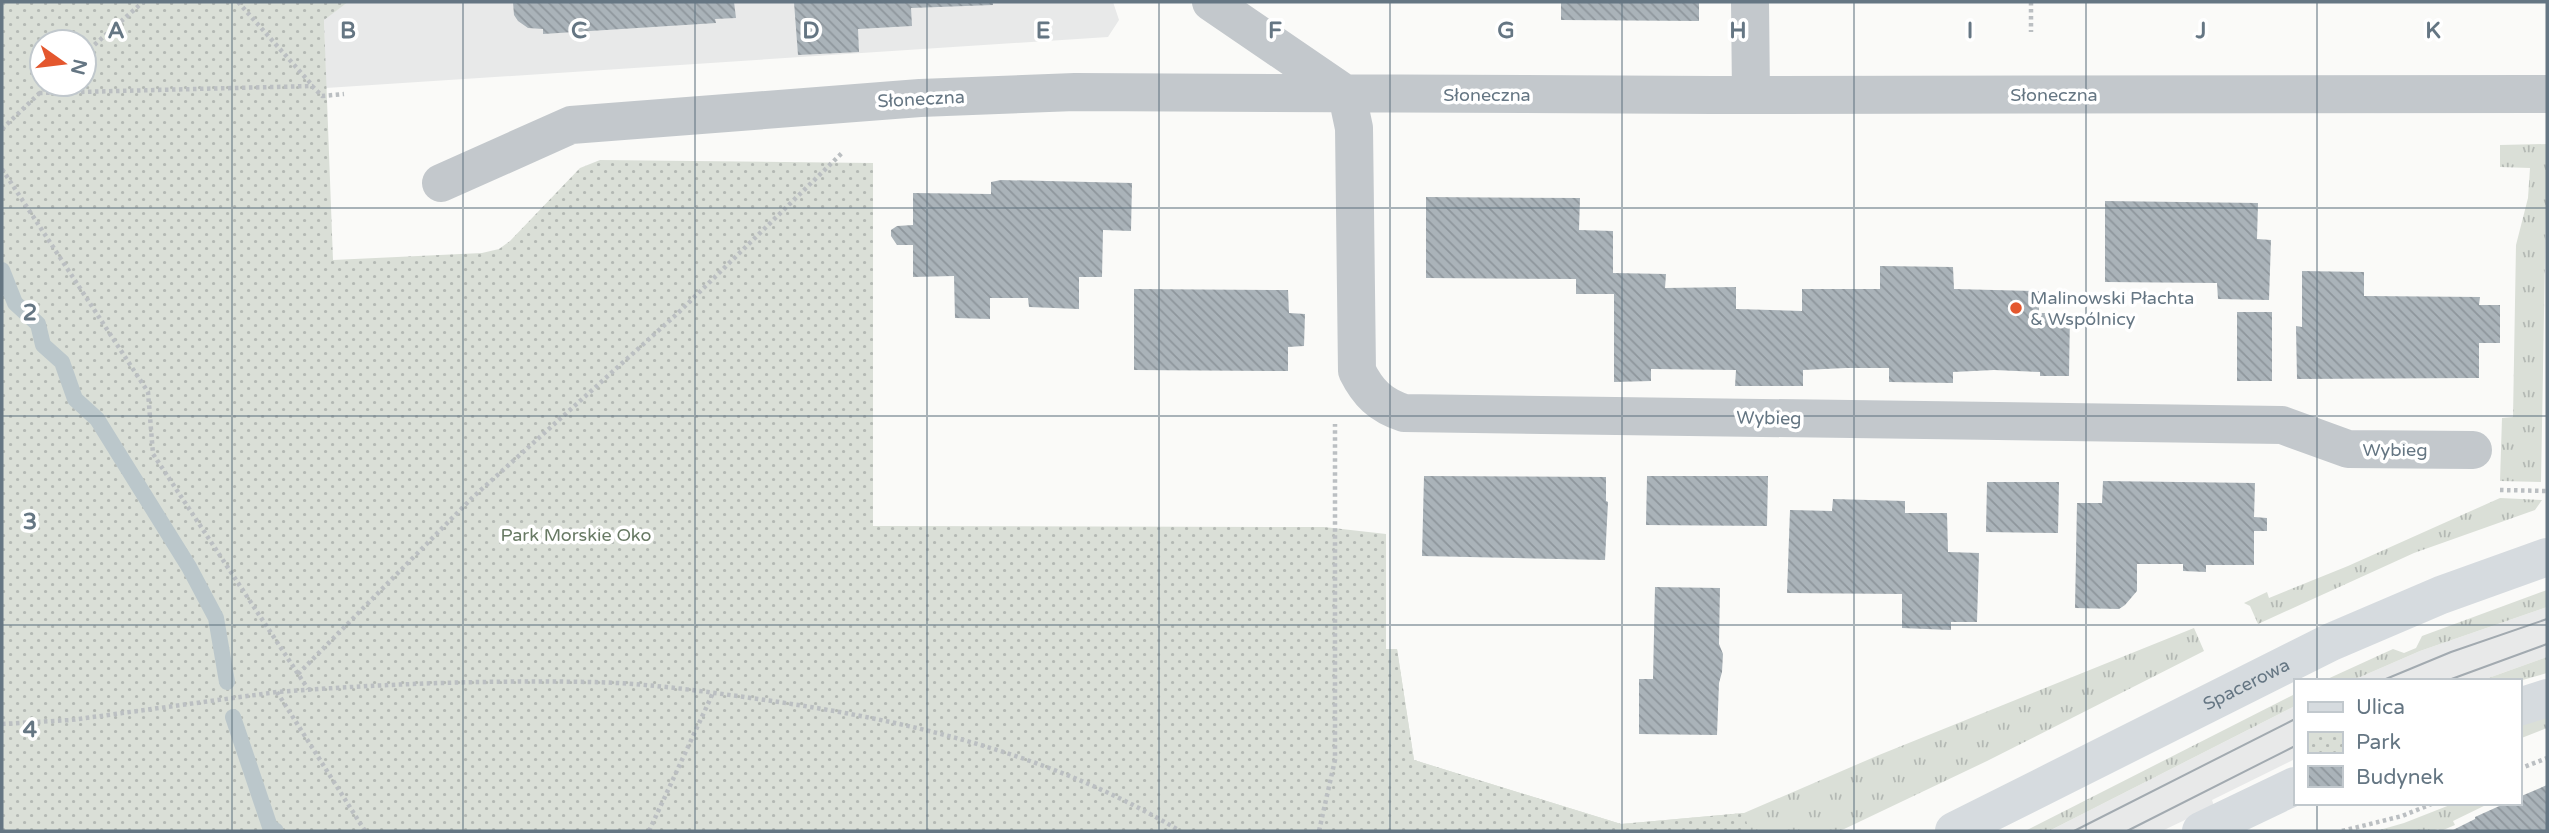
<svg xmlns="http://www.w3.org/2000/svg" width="2549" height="833" viewBox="0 0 2549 833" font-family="'Varela Round',sans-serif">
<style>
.built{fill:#e8e9e9}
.grass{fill:url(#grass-tufts)}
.park{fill:url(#park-dots);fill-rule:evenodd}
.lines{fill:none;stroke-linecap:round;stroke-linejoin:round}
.stream{stroke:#bbc7cb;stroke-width:16}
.building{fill:url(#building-back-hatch)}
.path{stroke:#bbbfc2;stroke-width:4.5;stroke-dasharray:3.5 3.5;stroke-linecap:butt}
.minor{stroke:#c3c8cc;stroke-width:38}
.secondary{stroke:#d6dbdf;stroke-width:38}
.tram{stroke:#a2aab0;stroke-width:2}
.grid{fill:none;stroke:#657683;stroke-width:2;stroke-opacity:0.55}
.poi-dot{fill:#e4572e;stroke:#fff;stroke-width:2.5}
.labels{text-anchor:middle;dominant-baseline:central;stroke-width:7;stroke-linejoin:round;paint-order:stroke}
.street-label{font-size:18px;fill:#657683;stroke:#fff}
.poi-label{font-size:18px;fill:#657683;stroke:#fff;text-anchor:start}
.park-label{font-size:18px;fill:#687a64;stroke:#fff}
.grid-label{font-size:23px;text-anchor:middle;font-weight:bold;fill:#657683;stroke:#fff;stroke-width:7;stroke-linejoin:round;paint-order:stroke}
</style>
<defs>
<pattern id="grass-tufts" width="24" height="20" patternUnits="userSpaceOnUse" patternTransform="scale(1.75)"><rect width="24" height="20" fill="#dadfd7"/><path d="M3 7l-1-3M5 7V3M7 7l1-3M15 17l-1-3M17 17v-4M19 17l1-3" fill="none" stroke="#b4b9b4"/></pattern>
<pattern id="park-dots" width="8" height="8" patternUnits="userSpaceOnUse" patternTransform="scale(1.75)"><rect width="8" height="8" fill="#dadfd7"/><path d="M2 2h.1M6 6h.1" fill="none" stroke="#b4b9b4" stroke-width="1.8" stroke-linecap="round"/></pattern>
<pattern id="building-back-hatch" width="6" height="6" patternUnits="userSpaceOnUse" patternTransform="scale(1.75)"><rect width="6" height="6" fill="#aab3b9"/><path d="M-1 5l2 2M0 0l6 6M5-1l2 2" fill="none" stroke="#8e969c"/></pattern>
</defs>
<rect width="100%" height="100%" fill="#fafaf8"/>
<path class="built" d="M348,2H1113L1119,20L1108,37L326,88L324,19Z
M2547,607V657L2480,681H2351L2420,651Z
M2295,706V759L2212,800L2214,806L2162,831H2049Z"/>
<path class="grass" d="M2547,144L2541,482L2500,481L2502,418L2513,417L2516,245L2528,198L2530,168L2500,167V145Z
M2500,498L2542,500L2535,510L2414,553L2258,624L2250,606L2244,603L2267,592L2269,598L2348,566Z
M1386,534V649H1397L1414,760L1621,824L1744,813L1879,755L2194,628L2204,651L1987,761L1840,831H1332Z
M2547,590V607L2420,651L2351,681H2323L2393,649L2404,653L2416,648L2422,636Z
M2547,657V673L2519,681H2480Z
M2295,694V706L2049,831H2025Z
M2547,717V728L2519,739V725Z
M2455,803H2490L2453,821L2455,825L2441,831L2438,829L2432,831H2376L2404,823Z"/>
<path class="park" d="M2,2H348L324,20L333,260L482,253L499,249L510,241L580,168L600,160L873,163V526L1324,527L1386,534V649H1397L1414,760L1621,824L1744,813L1749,831H2ZM42,42H84V84H42Z"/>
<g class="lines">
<path class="stream" d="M2,270L15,303L38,324L43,345L62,362L75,399L97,419L189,567L216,618L227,682
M233,717L270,827L276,831"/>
</g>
<path class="building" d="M513,2H734L736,18L715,19L716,23L543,34V29L528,28L518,21L514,15Z
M794,2H993V5L911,8L912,26L858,29L859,52L798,55Z
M1561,2H1699V21L1561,20Z
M1001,180L1132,183L1131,231L1103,230L1102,277H1079V309L1029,307L1028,298H990V319L955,318L954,276L913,277V245H897L891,236V230L897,226L913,225V193L991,194V182Z
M1426,197L1580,198L1579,230L1613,231V273L1666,274L1665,288L1736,287V309L1802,311V289H1880V266L1953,267L1954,289L2039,291V313H2070L2069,376H2040V372L1994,370L1953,372V383L1889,382V368H1846L1803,370V386H1735L1736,370L1651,369V381L1614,382V294H1576V279L1426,278Z
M2105,201L2258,203L2257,239L2271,240L2269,300L2218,299L2217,283L2105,282Z
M2302,271L2364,272V296L2480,297L2479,305H2500V343H2479V378L2297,379L2296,326L2302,327Z
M1134,289L1288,290L1289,313L1305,314L1304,346L1288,347V371L1134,370Z
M2237,312H2272V381H2237Z
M1424,476L1606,477V501L1608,502L1605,560L1422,556Z
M1647,476H1768L1767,526L1646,525Z
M2103,481L2255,483L2254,517L2267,518V531H2254V565H2206V572L2183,571V564H2137V591L2125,605L2119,609L2075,608L2077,503H2102Z
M1987,482H2059L2058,533L1986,532Z
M1833,499L1905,501V513H1947L1948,552L1979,553L1977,622H1951V630L1902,628V594L1787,593L1790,510L1832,511Z
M1655,587L1720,588L1719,644L1723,654L1722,672L1719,683L1717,735L1639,734V679H1653Z
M2547,785V831H2451L2475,819V817L2506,803H2519V797Z"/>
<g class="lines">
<path class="path" d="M238,2L312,85
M2031,2V32
M84,54L143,2
M39,93L312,86L322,96L344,94
M2,129L49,84
M2,169L148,392L153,454L308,689
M2500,490L2547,491
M298,674L473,497L678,313L843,152
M277,692L365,831
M2,724L71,720L277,692C381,684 485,680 590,682C646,683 702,691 758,699C907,720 1050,753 1180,831
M2519,769L2547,758
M649,831L713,693
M1319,831L1335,760V424
M2342,831L2402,816L2434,803"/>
<path class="minor" d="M1211,2L1347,95L1354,128L1357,371C1368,393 1380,405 1404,413L2282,425L2348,449L2473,450
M1750,2L1751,95
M441,183L571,125L920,98L1075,92L1714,95L2547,94"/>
<g class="secondary">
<path d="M2519,707L2547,698"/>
<path id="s1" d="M1954,831L2331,642L2441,595L2547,557"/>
<path d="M2201,831L2295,786"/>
</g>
<path class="tram" d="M2381,681L2451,652L2547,619
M2446,681L2547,644
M2074,831L2295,719
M2127,831L2295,746"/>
</g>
<path class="grid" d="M232,2V831M463,2V831M695,2V831M927,2V831M1159,2V831M1390,2V831M1622,2V831M1854,2V831M2086,2V831M2317,2V681M2,208H2547M2,416H2547M2,625H2547M2317,803V831"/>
<circle class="poi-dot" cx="2016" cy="308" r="7"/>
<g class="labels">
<g class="street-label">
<text x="1487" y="95">Słoneczna</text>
<text x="2054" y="95">Słoneczna</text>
<text transform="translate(921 99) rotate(-3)">Słoneczna</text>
<text transform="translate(1769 418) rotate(1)">Wybieg</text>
<text x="2395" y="450">Wybieg</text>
<text stroke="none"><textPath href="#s1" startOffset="327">Spacerowa</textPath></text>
</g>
<g class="poi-label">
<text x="2030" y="298">Malinowski Płachta<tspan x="2030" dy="21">&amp; Wspólnicy</tspan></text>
</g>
<g class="park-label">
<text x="576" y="535">Park Morskie Oko</text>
</g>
</g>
<g class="grid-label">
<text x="116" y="38">A</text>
<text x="348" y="38">B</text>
<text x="579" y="38">C</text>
<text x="811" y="38">D</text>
<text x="1043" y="38">E</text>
<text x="1275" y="38">F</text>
<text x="1506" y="38">G</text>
<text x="1738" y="38">H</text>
<text x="1970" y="38">I</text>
<text x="2201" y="38">J</text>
<text x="2433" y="38">K</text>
<text x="30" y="320">2</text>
<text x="30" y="529">3</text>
<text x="30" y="737">4</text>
</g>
<rect width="2549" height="833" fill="none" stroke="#657683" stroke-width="7"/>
<rect x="2294" y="679" width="228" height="126" fill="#ffffff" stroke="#c1c8cd" stroke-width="2"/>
<rect x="2308" y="702" width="35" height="10" fill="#d6dbdf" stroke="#c1c8cd" stroke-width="2"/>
<text x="2356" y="714" font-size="21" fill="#657683">Ulica</text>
<rect x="2308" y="732" width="35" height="21" fill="url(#park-dots)" stroke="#c1c8cd" stroke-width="2"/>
<text x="2356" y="749" font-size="21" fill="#657683">Park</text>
<rect x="2308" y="766" width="35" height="21" fill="url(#building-back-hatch)" stroke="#c1c8cd" stroke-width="2"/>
<text x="2356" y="784" font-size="21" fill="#657683">Budynek</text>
<g transform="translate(63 63) rotate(104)"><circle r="33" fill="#ffffff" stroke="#c1c8cd" stroke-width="2"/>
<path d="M0-5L12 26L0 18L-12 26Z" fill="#e4572e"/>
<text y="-10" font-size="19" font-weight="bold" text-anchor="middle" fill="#657683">N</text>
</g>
</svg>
